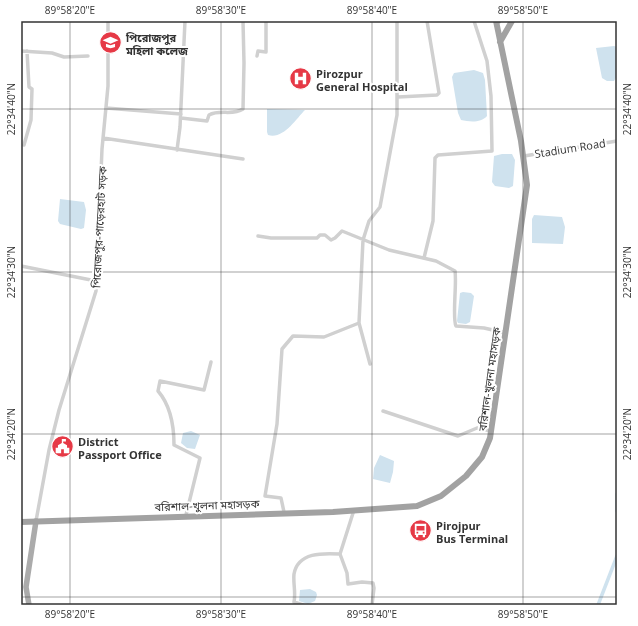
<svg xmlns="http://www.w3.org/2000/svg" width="638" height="626" viewBox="0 0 638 626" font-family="'Open Sans','Noto Sans Bengali',sans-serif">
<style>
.water{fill:#cfe2ee}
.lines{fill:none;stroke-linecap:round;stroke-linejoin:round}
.canal{stroke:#cfe2ee;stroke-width:3.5}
.minor{stroke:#d0d0d0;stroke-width:3.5}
.primary{stroke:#ababab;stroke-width:5.5}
.trunk{stroke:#a2a2a2;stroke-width:6}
.ticks{fill:none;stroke:#333;stroke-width:1;stroke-opacity:0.45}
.labels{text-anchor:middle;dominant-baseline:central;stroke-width:4;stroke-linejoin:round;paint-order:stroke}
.poi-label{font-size:11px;font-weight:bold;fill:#333;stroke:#fff;text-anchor:start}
.street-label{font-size:11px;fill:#333;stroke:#fff}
.neatline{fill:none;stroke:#333;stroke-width:1.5}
.ticks-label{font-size:10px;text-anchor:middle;fill:#333}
</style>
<rect width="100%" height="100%" fill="#fff"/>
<path class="water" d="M614,46L617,47V76L614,81H607L602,78L596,48Z
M474,70L483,73L485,80L487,116C481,123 470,122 461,120L458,113L452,77L454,73Z
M267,109L305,110C296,119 283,140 268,135L267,132Z
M502,154H512L515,160L513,186L509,188L495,186L492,182L494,156Z
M60,199L84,202L86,210L84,228L81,229L60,224L58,221Z
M534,215L562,217L565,227L563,244L532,243V219Z
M463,292L471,293L474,296L470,322L466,324L458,323L457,321L460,293Z
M191,431L200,435L195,449L187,448L181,443L183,433Z
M380,455L394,461L393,472L390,483L373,479L374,468Z
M310,589L316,592L317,595L315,601L308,604L299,601L300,590Z"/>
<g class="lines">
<path class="canal" d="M617,494V511
M598,605L617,556"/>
<path class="minor" d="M21,51L52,53L64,57L88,56
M257,56L258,51L266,52V21
M398,97L437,95L439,93L427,21
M106,108L181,114
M181,118L207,121L209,115C220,109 233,116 243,109L244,63L243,21
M103,138L243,159
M24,145L31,120L32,89L29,87L27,51
M177,150L180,127L185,21
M524,156L617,141
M258,236L271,238H317L320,235H325L331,240L335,238L342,231L389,250L436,261L455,271C457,284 452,318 456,326L484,328L506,333
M424,258L433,221L435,158L438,155L492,151L491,96L487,61L474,21
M21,266L96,281
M370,364L359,323L363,240L369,221L380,207L397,115V21
M383,411L458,436L477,428L491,431
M354,510L340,554L347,573L348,584L362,582L373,583L374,588L372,605
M284,512L281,498L265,496L277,424L282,349L293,336L324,337L359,323
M186,515L200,458L174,445C174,426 171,406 158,391L160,381L204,390L211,362
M36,521L49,450L59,410L96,291L102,149L108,86V21
M303,605L294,602C296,593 293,583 294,574C298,552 323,553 340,554"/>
<path class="primary" d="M29,605L26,587L36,521"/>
<path class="trunk" d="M500,42L512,21
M21,522L333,512L417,506L441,496L466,476L482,457L490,438L527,185L521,141L496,21H498"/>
</g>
<path class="ticks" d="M70,21V605M221,21V605M372,21V605M523,21V605M21,109H617M21,272H617M21,434H617M21,597H617"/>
<defs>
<symbol id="university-disc" viewBox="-11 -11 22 22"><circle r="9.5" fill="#e63946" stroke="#fff"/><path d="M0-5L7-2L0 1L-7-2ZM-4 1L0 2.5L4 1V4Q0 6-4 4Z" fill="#fff"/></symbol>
<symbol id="hospital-disc" viewBox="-11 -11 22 22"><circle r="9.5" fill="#e63946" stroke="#fff"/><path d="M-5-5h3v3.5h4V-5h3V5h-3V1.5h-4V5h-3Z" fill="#fff"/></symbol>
<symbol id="civic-disc" viewBox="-11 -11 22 22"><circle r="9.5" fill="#e63946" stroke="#fff"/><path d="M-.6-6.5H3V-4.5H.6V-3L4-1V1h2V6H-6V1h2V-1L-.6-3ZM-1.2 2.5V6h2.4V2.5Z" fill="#fff"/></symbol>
<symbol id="bus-disc" viewBox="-11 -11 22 22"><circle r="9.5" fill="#e63946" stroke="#fff"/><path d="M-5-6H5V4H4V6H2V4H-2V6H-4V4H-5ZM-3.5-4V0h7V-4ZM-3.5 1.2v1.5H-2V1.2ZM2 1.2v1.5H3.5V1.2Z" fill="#fff"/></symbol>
</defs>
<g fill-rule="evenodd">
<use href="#university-disc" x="98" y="30" width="25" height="25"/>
<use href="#hospital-disc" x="288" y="66" width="25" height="25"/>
<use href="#civic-disc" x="50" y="434" width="25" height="25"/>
<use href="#bus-disc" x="408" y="518" width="25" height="25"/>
</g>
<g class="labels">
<g class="poi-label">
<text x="126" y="37">পিরোজপুর<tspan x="126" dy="13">মহিলা কলেজ</tspan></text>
<text x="316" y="73">Pirozpur<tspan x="316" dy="13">General Hospital</tspan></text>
<text x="78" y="441">District<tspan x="78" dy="13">Passport Office</tspan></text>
<text x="436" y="525">Pirojpur<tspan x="436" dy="13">Bus Terminal</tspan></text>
</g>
<g class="street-label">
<text transform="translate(570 148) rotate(-9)">Stadium Road</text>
<text transform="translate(99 227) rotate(-87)">পিরোজপুর-পাড়েরহাট সড়ক</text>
<text transform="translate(489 379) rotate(-82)">বরিশাল-খুলনা মহাসড়ক</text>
<text transform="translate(207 505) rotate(-2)">বরিশাল-খুলনা মহাসড়ক</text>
</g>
</g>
<rect width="638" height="626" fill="none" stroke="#ffffff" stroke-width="44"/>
<rect x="22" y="22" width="594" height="582" class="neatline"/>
<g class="ticks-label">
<text x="70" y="14">89°58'20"E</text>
<text x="221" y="14">89°58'30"E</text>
<text x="372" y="14">89°58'40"E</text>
<text x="523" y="14">89°58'50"E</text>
<text transform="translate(11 109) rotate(-90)" y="4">22°34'40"N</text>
<text transform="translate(627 109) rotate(-90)" y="4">22°34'40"N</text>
<text transform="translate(11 272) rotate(-90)" y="4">22°34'30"N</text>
<text transform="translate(627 272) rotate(-90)" y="4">22°34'30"N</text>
<text transform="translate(11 434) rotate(-90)" y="4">22°34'20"N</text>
<text transform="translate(627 434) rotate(-90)" y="4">22°34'20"N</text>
<text x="70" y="618">89°58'20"E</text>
<text x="221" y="618">89°58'30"E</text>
<text x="372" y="618">89°58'40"E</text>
<text x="523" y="618">89°58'50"E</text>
</g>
</svg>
